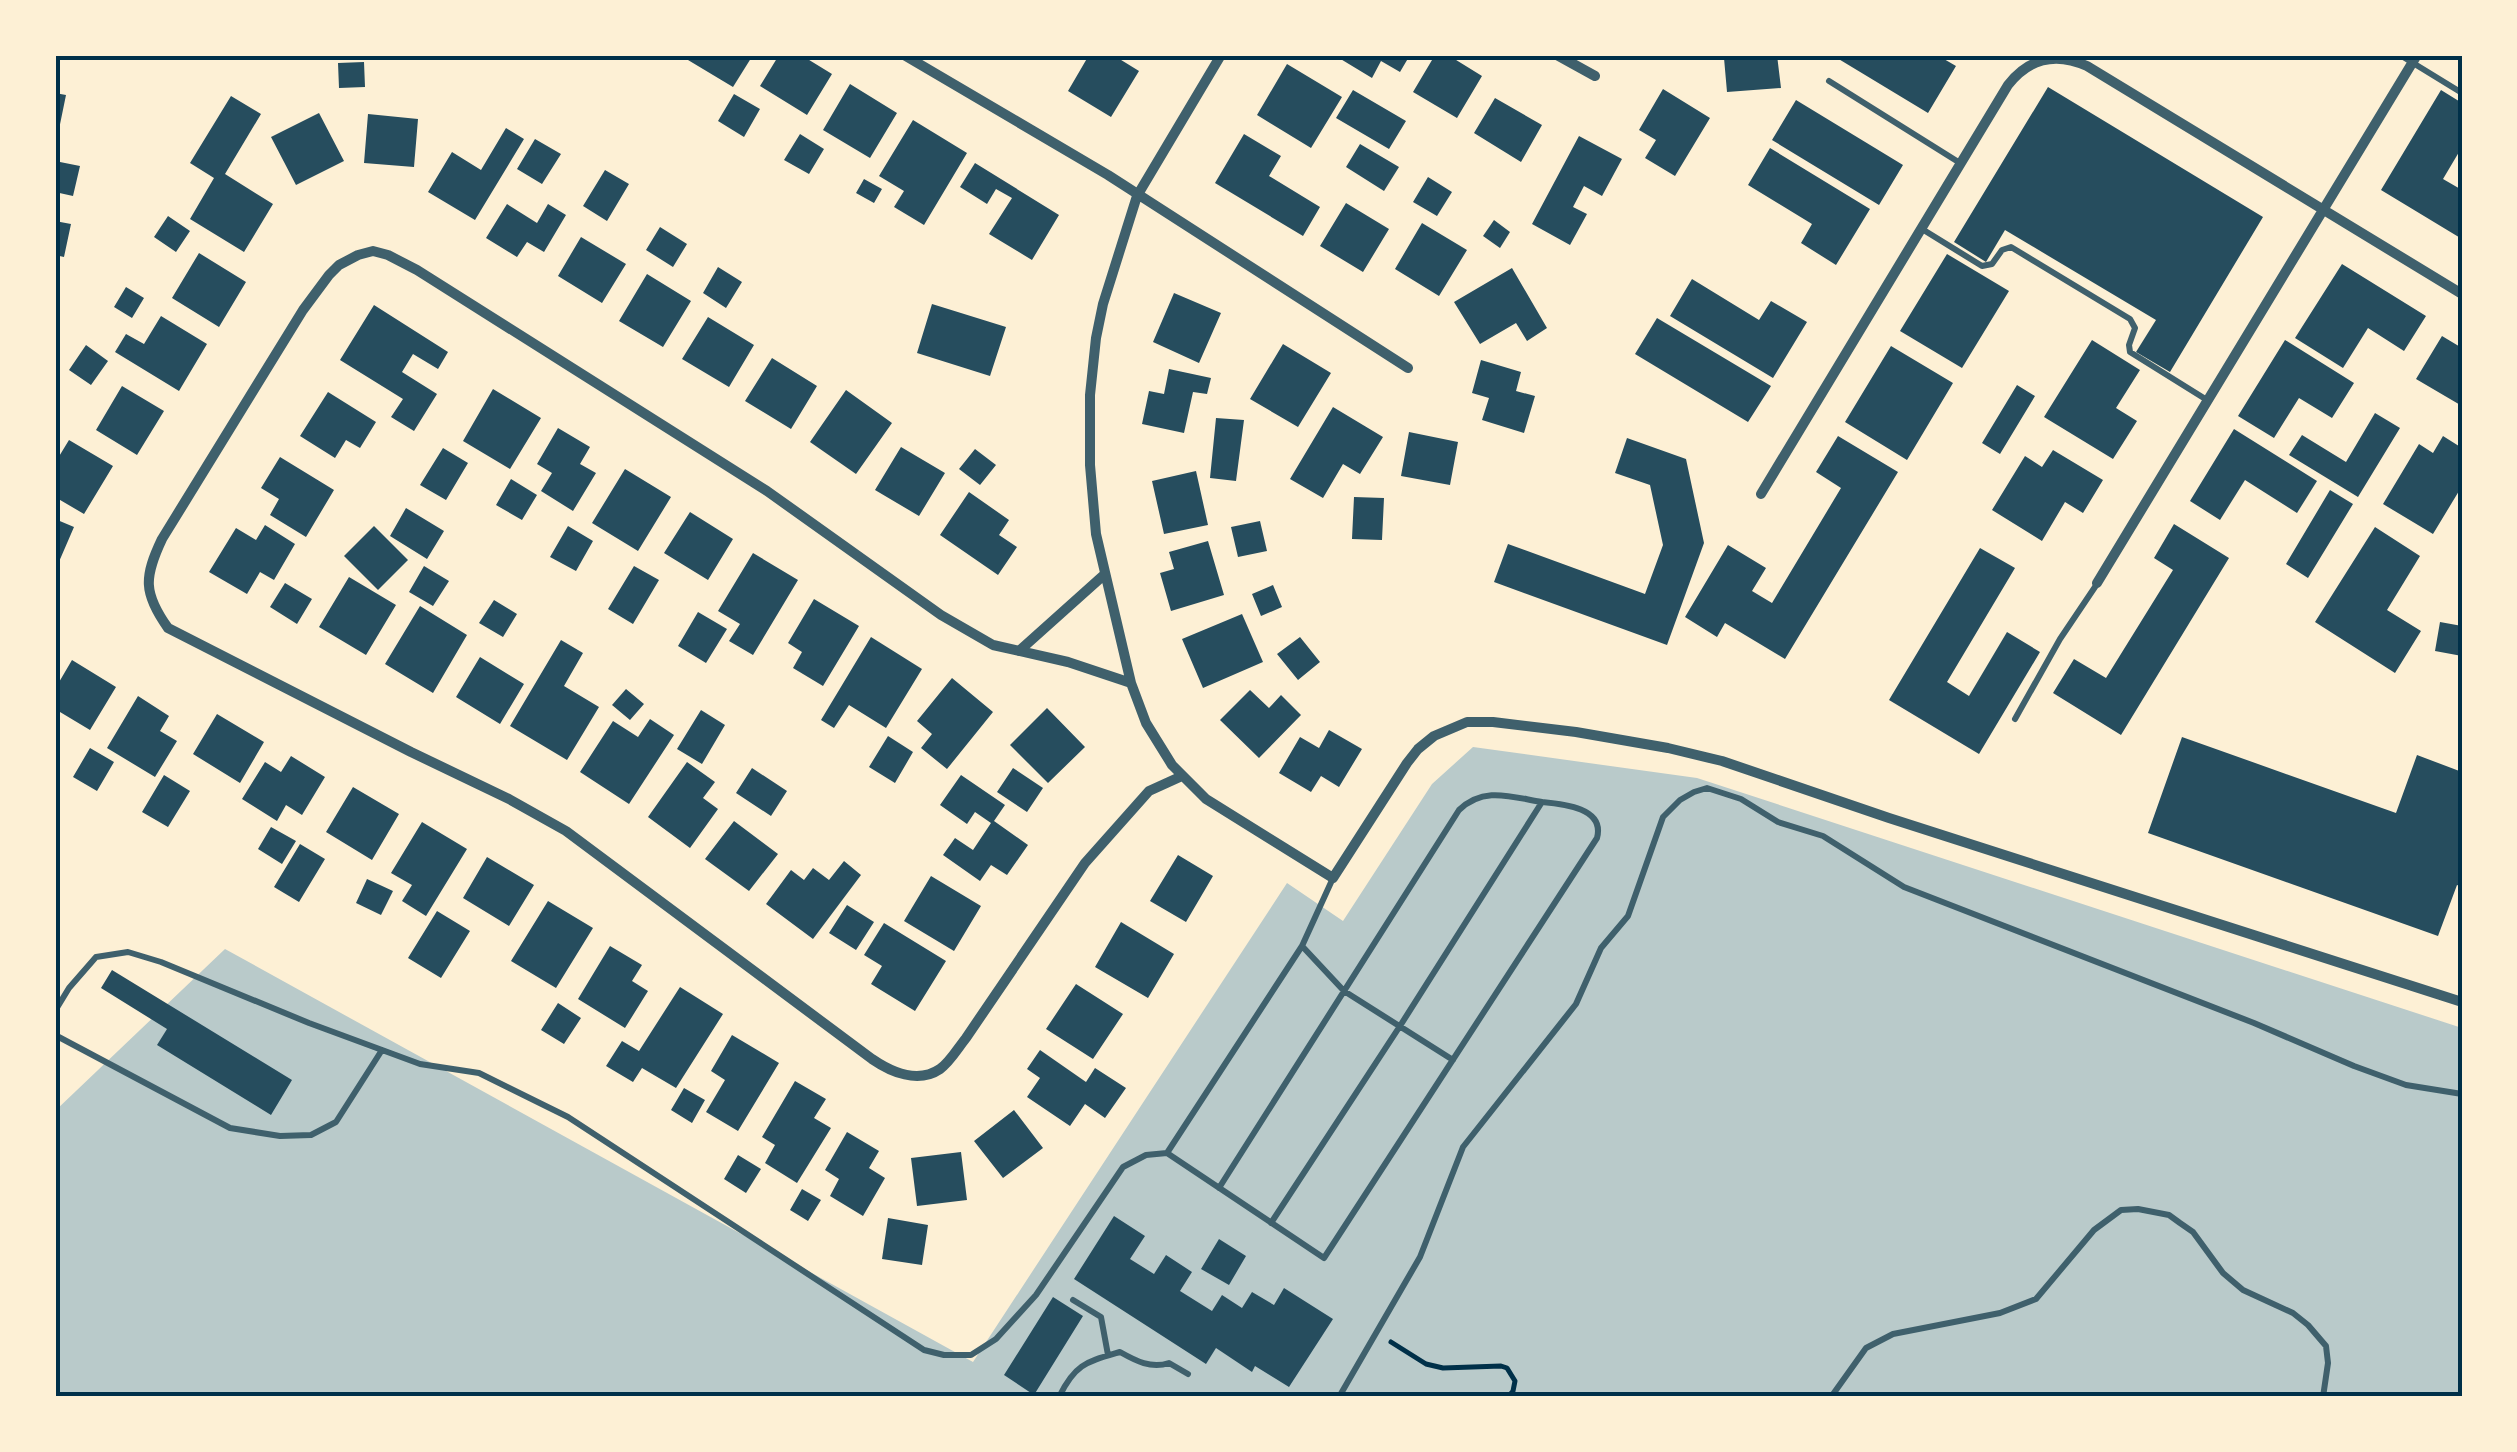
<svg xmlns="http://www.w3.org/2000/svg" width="2517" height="1452" viewBox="0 0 2517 1452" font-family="Karla,sans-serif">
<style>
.green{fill:#b9caca}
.building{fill:#264d5e}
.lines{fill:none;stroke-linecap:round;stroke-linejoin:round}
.path{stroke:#003049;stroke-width:5}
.service{stroke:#3f606c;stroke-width:6}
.minor{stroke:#3f606c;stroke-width:10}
.neatline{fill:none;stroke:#003049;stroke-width:4}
</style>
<rect width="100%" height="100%" fill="#fdf0d5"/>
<path class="green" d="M1473,747L1697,778L2462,1028V1397H55V1111L225,949L973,1362L1287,883L1343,921L1432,784Z"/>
<path class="building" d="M692,55H753L733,87L688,60Z
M779,55H801L832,74L807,115L760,86Z
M1089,55H1113L1139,71L1111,117L1068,91Z
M1334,55H1410L1400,72L1381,61L1372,78Z
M1435,55H1448L1482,76L1457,118L1413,92Z
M1777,55L1781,88L1727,92L1724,58Z
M1832,55H1937L1956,66L1928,113Z
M364,62L365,87L339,88L338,63Z
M1287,64L1342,97L1311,148L1257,115Z
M850,84L897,113L870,158L823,130Z
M2048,87L2263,217L2170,372L2136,352L2156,320L2005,230L1986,262L1954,242Z
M1663,89L1710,118L1675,176L1645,158L1656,140L1639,130Z
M1353,90L1406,121L1389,149L1336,118Z
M2441,90L2462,103V147L2443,179L2462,190V239L2381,190Z
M55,93L66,95L57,139L55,138Z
M734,94L760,109L744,137L718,121Z
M231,96L261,114L225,174L273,204L244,252L190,219L214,178L190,163Z
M1495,98L1542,125L1521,162L1474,133Z
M1796,100L1903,165L1879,205L1772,140Z
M319,113L344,161L296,185L271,137Z
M368,114L418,119L414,167L364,163Z
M913,120L967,153L924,225L894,207L904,191L879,176Z
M506,128L524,139L475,220L428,192L452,152L481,170Z
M800,134L824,149L809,174L784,160Z
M1244,134L1281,156L1269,176L1320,207L1303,236L1215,183Z
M1579,136L1622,159L1602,196L1584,186L1573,207L1587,214L1570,245L1532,224Z
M535,139L561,154L542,184L517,169Z
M1360,144L1399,167L1384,191L1346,167Z
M1770,148L1870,209L1836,265L1801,243L1812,224L1748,185Z
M55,161L80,166L73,196L55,192Z
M975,163L1059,215L1032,260L989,234L1012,198L996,189L987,204L960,187Z
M605,170L629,184L607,221L583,206Z
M1428,177L1452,192L1437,216L1413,202Z
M864,179L882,189L874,203L856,193Z
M1346,203L1389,229L1363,272L1320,246Z
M507,204L537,223L548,204L566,215L544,252L527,242L517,257L486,238Z
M168,216L190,231L176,252L154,237Z
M1494,220L1510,232L1500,248L1483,236Z
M55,221L71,224L64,257L55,255Z
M1422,223L1467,250L1439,296L1395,269Z
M660,227L687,244L673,267L646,250Z
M581,237L626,264L602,303L558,276Z
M199,253L246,282L219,327L172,298Z
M1947,254L2009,291L1962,368L1900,331Z
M2342,264L2426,316L2404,351L2368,328L2343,368L2295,338Z
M718,267L742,282L726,308L703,293Z
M1512,268L1547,328L1527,341L1516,323L1480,344L1454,302Z
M647,274L691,301L663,347L619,321Z
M1692,279L1759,320L1771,301L1807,322L1773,378L1670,316Z
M126,287L144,298L132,318L114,307Z
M1174,293L1221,313L1199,363L1153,342Z
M932,304L1006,327L990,376L917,353Z
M374,305L448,352L438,369L413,354L402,372L437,394L414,431L391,417L403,399L340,360Z
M161,316L207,344L179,391L115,352L126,334L144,344Z
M708,317L754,345L729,387L682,359Z
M1657,318L1771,386L1748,422L1635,354Z
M2442,336L2462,348V406L2416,379Z
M2092,340L2140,370L2116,408L2137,421L2113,459L2044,417Z
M2285,340L2354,383L2332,418L2299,398L2274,438L2238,416Z
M1283,344L1331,373L1298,427L1250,399Z
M86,345L108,361L91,385L69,370Z
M1891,346L1953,383L1907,460L1845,422Z
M772,358L817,386L791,429L745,401Z
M1481,360L1521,372L1516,391L1535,396L1524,433L1482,420L1489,398L1472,393Z
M1169,369L1211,378L1207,394L1193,392L1184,433L1142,424L1149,391L1164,394Z
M2017,385L2035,396L2000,454L1982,443Z
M122,386L164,411L137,455L96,430Z
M493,389L541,418L510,469L463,441Z
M846,390L892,423L856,474L810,442Z
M328,392L376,422L360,448L346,440L335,458L300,436Z
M1333,407L1383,437L1360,474L1343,464L1323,498L1290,479Z
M2375,413L2400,428L2358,497L2289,455L2302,435L2346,462Z
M1216,418L1244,420L1236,481L1210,478Z
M558,428L590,447L580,464L596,473L573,511L541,491L552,473L537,464Z
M2234,429L2317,481L2297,513L2245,480L2220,520L2190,501Z
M1409,432L1458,442L1450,485L1401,476Z
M1838,436L1898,472L1785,659L1725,623L1717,637L1685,617L1728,545L1766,568L1752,591L1772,603L1841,488L1816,472Z
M2443,436L2462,448V486L2433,534L2383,504L2419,444L2433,453Z
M1627,438L1686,459L1704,543L1667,645L1494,582L1508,544L1645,594L1663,545L1650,485L1615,473Z
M69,440L113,466L84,514L55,497V463Z
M901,447L945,473L919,516L875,490Z
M443,448L468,463L446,500L420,485Z
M975,449L996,465L980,485L959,469Z
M2053,450L2103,480L2083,513L2065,502L2042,541L1992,510L2025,456L2042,467Z
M280,457L334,490L306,537L270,515L279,499L261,488Z
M625,469L671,497L638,551L592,523Z
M1196,471L1208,525L1164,534L1152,481Z
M511,479L537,495L522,520L496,505Z
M2330,490L2353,504L2308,578L2286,564Z
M969,492L1009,520L999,535L1017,547L998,575L940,535Z
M1354,497L1384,498L1382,540L1352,539Z
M406,508L444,531L427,559L390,536Z
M690,512L733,539L708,580L664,553Z
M55,519L74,527L58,564L55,562Z
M1260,521L1267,551L1238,557L1231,527Z
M2174,524L2229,558L2121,735L2053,693L2074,659L2106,678L2173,570L2154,558Z
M265,525L295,544L274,580L260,572L247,594L209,572L236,528L256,540Z
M374,526L408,560L378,590L344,556Z
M568,526L593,541L576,571L550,557Z
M2375,527L2420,556L2387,610L2421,631L2395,673L2315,622Z
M1208,541L1224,595L1171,611L1160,573L1174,569L1169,552Z
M1980,548L2015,568L1947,682L1969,696L2007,632L2040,652L1979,754L1889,700Z
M753,553L798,580L753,655L729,641L740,624L718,611Z
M424,566L449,581L433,606L409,592Z
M634,566L659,580L633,624L608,609Z
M349,577L396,605L366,655L319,627Z
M285,583L312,599L297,624L270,607Z
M1273,585L1282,607L1261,616L1252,594Z
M814,599L859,626L823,686L793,668L802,652L788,643Z
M494,600L517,614L503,637L479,623Z
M420,606L467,635L433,693L385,664Z
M698,612L727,629L706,663L678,646Z
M1242,614L1263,662L1203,688L1182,639Z
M2440,622L2462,626V656L2435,651Z
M871,637L922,669L886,728L849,705L834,728L821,720Z
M1300,637L1320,662L1298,680L1277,654Z
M561,640L583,653L564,686L599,707L567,760L510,726Z
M480,657L524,684L500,724L456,697Z
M72,660L116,687L90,730L55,709V689Z
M952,678L993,712L947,769L921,748L932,734L917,721Z
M626,689L644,704L630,720L612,705Z
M1250,690L1269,708L1281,695L1301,715L1259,758L1220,720Z
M138,696L169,716L160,731L177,741L155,777L107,748Z
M1047,708L1085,747L1048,783L1010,745Z
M701,710L725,725L702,764L677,749Z
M217,714L264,742L240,783L193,754Z
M650,719L674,735L629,804L580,772L613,721L638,737Z
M1329,730L1362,749L1339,787L1321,776L1311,792L1279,773L1300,737L1319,748Z
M888,736L913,752L895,783L869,767Z
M2182,737L2396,813L2417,755L2462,772V887L2457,885L2438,936L2148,833Z
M90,748L114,762L97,791L73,777Z
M291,756L325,777L302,815L286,805L277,821L242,799L265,762L281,772Z
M687,762L715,782L703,798L718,809L690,848L648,817Z
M752,768L787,791L771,816L736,793Z
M1013,768L1043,788L1027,812L997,792Z
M164,775L190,791L168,827L142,812Z
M961,775L1005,805L994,821L1028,845L1007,875L991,865L980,881L943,855L955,838L973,850L991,823L975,812L967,824L940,805Z
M353,787L399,814L372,860L326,832Z
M734,821L778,854L749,891L705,859Z
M422,822L467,849L426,916L402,901L412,885L391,873Z
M271,827L296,841L282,864L258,849Z
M300,844L325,859L299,902L274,887Z
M1178,855L1213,876L1186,922L1150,901Z
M487,857L534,885L509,926L463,898Z
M844,861L861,875L813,939L766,904L791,870L804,880L813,868L829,880Z
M931,876L981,906L954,951L904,921Z
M367,879L393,891L381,915L356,903Z
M548,901L593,928L556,988L511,961Z
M847,905L874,922L856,950L829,933Z
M437,911L470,931L441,978L408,958Z
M1121,922L1174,954L1148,998L1095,967Z
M884,923L946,961L915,1011L871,984L882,966L864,955Z
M610,946L642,965L632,981L648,991L625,1028L578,999Z
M112,970L292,1080L271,1115L157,1045L167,1029L101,988Z
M1076,984L1123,1014L1093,1059L1046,1029Z
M680,987L723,1014L676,1088L642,1068L633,1082L606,1066L622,1041L639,1051Z
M558,1003L581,1018L564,1044L541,1030Z
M732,1035L779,1063L738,1131L706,1112L725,1080L711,1071Z
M1040,1050L1086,1082L1095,1068L1126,1088L1105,1118L1085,1104L1070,1126L1027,1097L1040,1078L1027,1069Z
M795,1081L826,1099L814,1118L831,1128L797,1183L765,1163L775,1145L762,1137Z
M684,1088L705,1100L692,1123L671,1110Z
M1014,1110L1043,1148L1003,1178L974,1141Z
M847,1132L879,1151L869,1168L885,1178L863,1216L830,1196L839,1179L825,1170Z
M961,1152L967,1200L917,1206L911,1158Z
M738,1155L761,1169L746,1193L724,1179Z
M802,1189L821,1200L808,1221L790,1210Z
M1114,1216L1145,1236L1130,1259L1154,1274L1166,1255L1192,1272L1180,1291L1212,1311L1222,1295L1242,1308L1252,1292L1274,1305L1284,1288L1333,1319L1289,1387L1255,1366L1252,1372L1216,1348L1206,1364L1074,1279Z
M888,1218L928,1225L922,1265L882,1259Z
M1219,1239L1246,1256L1229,1285L1201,1269Z
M1053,1297L1083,1316L1034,1395L1004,1375Z"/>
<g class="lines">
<path class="path" d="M1391,1342L1426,1364L1443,1368L1501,1366L1507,1368L1515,1381L1513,1391L1508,1397"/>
<path class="service" d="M2400,55L2462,93
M1829,81L1960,163
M1922,229L1982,266L1992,264L2002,250L2011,247L2130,319L2135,328L2129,345L2130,352L2207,400
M2015,719L2060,639L2097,584
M1333,878L1302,946L1344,991L1453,1060
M55,1011L69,988L96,957L128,952L161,962L309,1023L420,1064L479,1073L568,1117L924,1350L944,1355H971L996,1339L1036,1295L1123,1167L1146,1155L1167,1153L1324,1258L1597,838C1605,808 1564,804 1542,802L1400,1026L1271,1223
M55,1035L230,1128L280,1136L311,1135L336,1122L382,1050
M1167,1153L1302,946
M1219,1188L1459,810C1484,786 1511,797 1542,802
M1073,1300L1101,1317L1108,1355
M1059,1397C1075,1364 1086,1362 1120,1352C1136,1361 1151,1369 1169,1363L1188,1374
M1339,1397L1420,1257L1463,1147L1576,1004L1601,948L1628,916L1663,817L1680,800L1694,792L1707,788L1741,799L1778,822L1823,836L1904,887L2254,1023L2354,1066L2406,1085L2462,1094
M1831,1397L1866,1348L1893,1334L2000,1313L2036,1299L2094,1230L2121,1210L2138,1209L2169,1215L2180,1223L2193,1232L2223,1273L2243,1290L2293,1313L2308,1325L2326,1346L2328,1363L2323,1397"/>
<path class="minor" d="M904,55L1108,175L1408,368
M1221,55L1137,196L1103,304L1096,338L1090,395V465L1096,534L1131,683L1146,723L1172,765L1206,799L1333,878L1407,763L1418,749L1434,736L1467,722H1493L1576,732L1668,748L1722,761L1889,818L2462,1002
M1557,55L1595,76
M1761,494L2008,85C2029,58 2056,52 2087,66L2462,294
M2097,583L2417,55
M1019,651L1105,574
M1131,683L1068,662L993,645L941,615L767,491L417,270L388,255L373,251L358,255L339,265L329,275L303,310L162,539C144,577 143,593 168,628L411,752L509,799L566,831L872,1059C891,1072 918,1084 940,1069C950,1062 958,1048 966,1038L1085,863L1149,791L1182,776"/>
</g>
<rect width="2517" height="1452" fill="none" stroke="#fdf0d5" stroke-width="115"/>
<rect x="58" y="58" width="2402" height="1336" class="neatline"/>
</svg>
